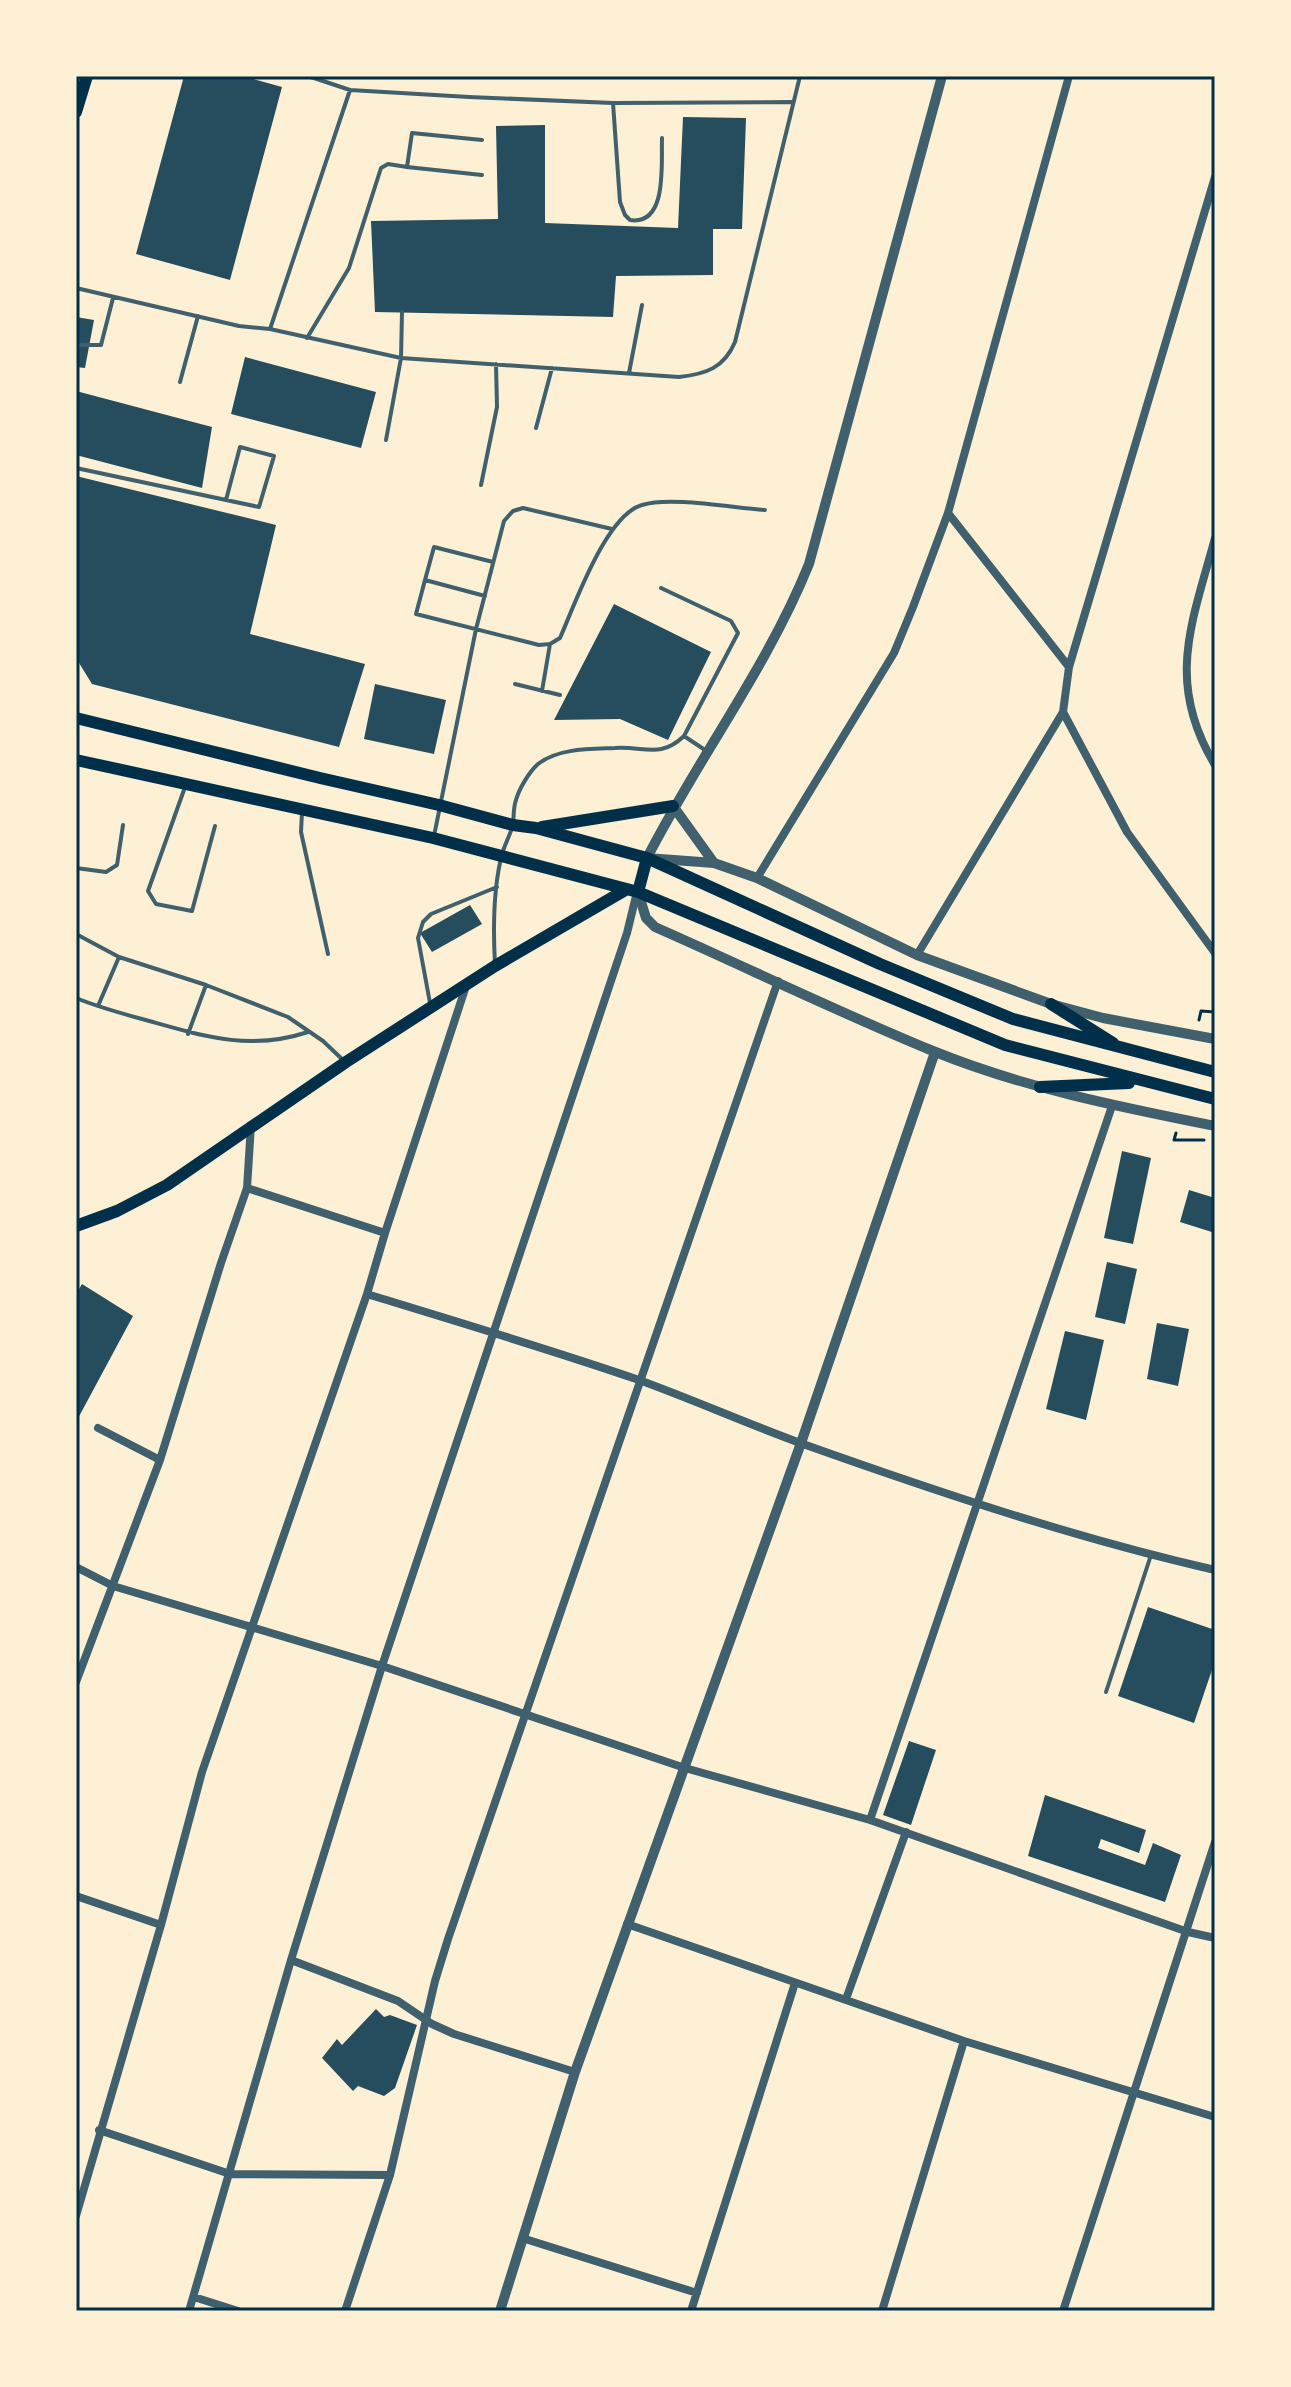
<svg xmlns="http://www.w3.org/2000/svg" width="1291" height="2387" viewBox="0 0 1291 2387" font-family="Karla,sans-serif">
<style>
.building{fill:#264d5e}
.lines{fill:none;stroke-linecap:round;stroke-linejoin:round}
.path{stroke:#003049;stroke-width:3}
.service{stroke:#3f606c;stroke-width:4}
.minor{stroke:#3f606c;stroke-width:8}
.tertiary{stroke:#3f606c;stroke-width:10}
.secondary{stroke:#003049;stroke-width:12}
.neatline{fill:none;stroke:#003049;stroke-width:3}
</style>
<rect width="100%" height="100%" fill="#fdf0d5"/>
<path class="building" d="M184,76H242L282,87L230,280L136,254Z
M683,117L746,118L742,229H713V275L616,276L613,317L375,312L371,221L498,219L496,126L545,125V223L678,228Z
M76,317L94,320L85,368L76,367Z
M245,357L376,392L361,448L231,414Z
M76,391L212,427L202,488L76,455Z
M76,476L276,525L250,634L365,664L339,747L92,684L76,658Z
M614,604L711,652L668,740L620,719L554,720Z
M375,684L446,700L434,754L364,739Z
M470,905L482,924L432,952L420,933Z
M1122,1151L1151,1158L1133,1244L1104,1238Z
M1189,1190L1215,1198V1233L1180,1222Z
M1107,1262L1137,1269L1125,1324L1095,1317Z
M82,1284L133,1316L76,1422V1294Z
M1157,1323L1189,1329L1178,1386L1147,1379Z
M1065,1331L1104,1340L1086,1420L1046,1409Z
M1148,1607L1215,1630V1661L1194,1723L1118,1696Z
M909,1741L936,1750L911,1825L883,1815Z
M1045,1795L1146,1830L1139,1853L1101,1839L1098,1848L1145,1865L1153,1843L1181,1855L1165,1902L1028,1856Z
M376,2009L384,2017L390,2015L417,2025L395,2088L384,2096L358,2086L353,2091L322,2058L337,2039L342,2045Z"/>
<g class="lines">
<path class="path" d="M1199,1020L1201,1011L1215,1012
M1176,1133L1174,1140H1204"/>
<path class="service" d="M308,76L350,90L469,97L613,103L792,102
M613,103L620,202L625,215L630,220C668,226 661,163 662,138
M407,167L482,175
M76,288L239,326L270,329L401,358L679,377C706,374 724,368 735,342L800,76
M270,329L350,90
M307,338L349,268L381,168L388,164L407,167L412,133L482,140
M76,345H101L113,298
M629,373L642,305
M180,382L198,316
M536,428L552,368
M386,440L401,358L402,312
M76,468L259,507L274,456L240,447L226,500
M481,485L497,407L496,364
M425,580L416,614L539,645L550,644L560,638C575,604 606,515 642,505C670,496 733,508 765,510
M485,596L425,580L434,547L493,562
M515,684L560,695
M542,691L550,644
M684,736L705,750
M185,787L148,891L156,904L192,911L215,826
M302,812L301,832L328,954
M434,836L476,629L504,521L513,511L523,508L612,529
M76,868L106,872L117,865L123,825
M76,934L119,957L206,985L288,1017L323,1041L343,1060
M495,964C493,929 493,889 502,854C505,844 510,835 513,825C514,817 513,808 516,800C519,789 529,772 538,764C558,748 591,749 615,748C645,746 660,759 684,736L738,633L731,621L661,588
M76,998C98,1007 120,1013 142,1019C200,1035 248,1052 308,1032
M430,1003L418,938L423,922L431,914L497,887
M98,1006L119,957
M188,1034L206,985
M1106,1692L1151,1555"/>
<path class="minor" d="M948,513L1069,667
M1215,538C1192,623 1165,682 1215,765
M1063,712L1127,832L1215,953
M757,878L894,653L913,607L948,513L1069,76
M917,955L1063,712L1069,667L1215,177
M247,1188L385,1233
M367,1294C458,1322 549,1349 639,1380C694,1400 748,1424 803,1444C938,1492 1075,1538 1215,1570
M98,1428L160,1460
M76,1567L113,1586L382,1666L685,1768L870,1820L1188,1932L1215,1938
M76,1682L160,1460L221,1263L247,1188L251,1125
M870,1820L1112,1106
M76,1896L161,1925
M627,1924L964,2041L1215,2117
M291,1960L398,2001L432,2024L454,2034L575,2072
M846,1999L906,1832
M99,2130L230,2174L390,2175
M76,2216L161,1925L202,1772L367,1294L385,1233L466,986
M522,2238L697,2293
M194,2297L238,2311
M189,2311L291,1960L382,1666L627,933L637,892
M345,2311L390,2175L435,1981L448,1939L778,981
M691,2311L795,1983
M882,2311L964,2041
M1063,2311L1215,1842"/>
<path class="tertiary" d="M942,76L809,564C767,668 698,758 647,858L714,863L757,878L917,955L1051,1004L1103,1018L1215,1039
M673,806L714,863
M638,892L646,918L655,927C748,968 840,1013 933,1051C1024,1088 1120,1107 1215,1126
M500,2311L575,2072L801,1443L935,1052"/>
<path class="secondary" d="M76,112L87,76
M76,718L320,778L439,805L513,825L536,828L647,858L880,964L1013,1019L1215,1072
M76,760L433,838L638,892L1005,1045L1215,1099
M542,827L673,806
M638,892L647,858
M1051,1004L1113,1043
M1040,1087L1129,1083
M76,1226L117,1211L167,1185L346,1062L495,966L627,889"/>
</g>
<rect width="1291" height="2387" fill="none" stroke="#fdf0d5" stroke-width="156"/>
<rect x="78" y="78" width="1135" height="2231" class="neatline"/>
</svg>
